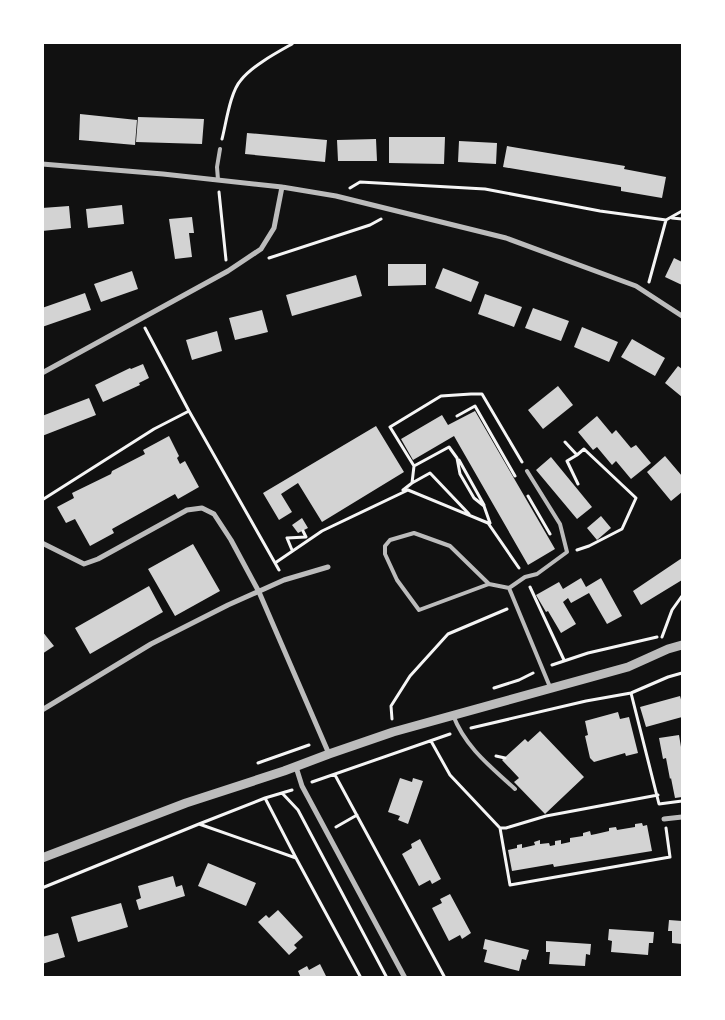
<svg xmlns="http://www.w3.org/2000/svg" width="725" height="1020" viewBox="0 0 725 1020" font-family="'Playfair Display',serif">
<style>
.building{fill:#d3d3d3}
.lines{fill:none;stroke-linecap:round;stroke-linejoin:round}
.path{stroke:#f5f5f5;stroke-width:3}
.service{stroke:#bcbcbc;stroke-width:4}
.minor{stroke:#bcbcbc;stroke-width:5}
.tertiary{stroke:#bcbcbc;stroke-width:9}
</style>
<rect width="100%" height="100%" fill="#111"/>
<path class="building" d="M80,114L137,120L135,145L79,140Z
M138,117L204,119L202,144L136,142Z
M247,133L327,140L325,162L245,154Z
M389,137H445L444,164L389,163Z
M376,139L377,161H338L337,140Z
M459,141L497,143L496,164L458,162Z
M507,146L625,166L624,169L666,177L662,198L621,191V187L503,167Z
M122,205L124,224L88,228L86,209Z
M69,206L71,228L42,231V208Z
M192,217L194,233H189L192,257L175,259L169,219Z
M674,258L682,262V285L665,277Z
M388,264H426V285L388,286Z
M443,268L479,282L471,302L435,288Z
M132,271L138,289L101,302L94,284Z
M356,275L362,296L292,316L286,295Z
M85,293L91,310L42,327V308Z
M485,294L522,307L514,327L478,314Z
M533,308L569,321L561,341L525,328Z
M262,310L268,332L235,340L229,318Z
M582,327L618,342L609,362L574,347Z
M217,331L222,351L192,360L186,340Z
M632,339L665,358L655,376L621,357Z
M143,364L149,378L139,383L140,385L103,402L95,385L130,368L131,369Z
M678,366L682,369V397L665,383Z
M558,386L573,405L543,429L528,410Z
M89,398L96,415L42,436V416Z
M475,411L555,549L528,565L454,436L413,460L401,439L442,415L448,425Z
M597,416L612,434L616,430L631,448L636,445L651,463L631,479L616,461L612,465L597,447L593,450L578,432Z
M376,426L404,472L322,522L298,483L281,494L292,512L279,520L263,493Z
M169,436L179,456L177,458L180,464L185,461L199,487L178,499L175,494L112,529L114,533L90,546L75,519L66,523L57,507L74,498L72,493L111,474L112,471L145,454L143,450Z
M665,456L682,476V492L671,501L647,472Z
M551,457L592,507L577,519L536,470Z
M601,516L611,528L597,540L587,528Z
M302,518L308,528L298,533L292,525Z
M193,544L220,591L175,616L148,569Z
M682,558V580L641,605L633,591Z
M581,578L586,587L601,578L622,616L607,624L589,593L571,603L568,598L563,602L576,624L561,633L548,611L546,612L536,595L559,582L563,589Z
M149,586L163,612L90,654L75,628Z
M42,631L54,646L42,654Z
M680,696L682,703V717L646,727L640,707Z
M618,712L620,719L629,717L638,753L626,756L625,753L594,762L590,758L585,736L588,735L585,721Z
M540,731L584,777L545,814L514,782L519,778L502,760L525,739L528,742Z
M679,735L682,753V797L675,798L671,778L670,779L666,758L663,759L659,738Z
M400,778L412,782L413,778L423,781L408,824L398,820L400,816L388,812Z
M642,823L643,826L647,825L652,851L554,867L553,864L512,871L508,850L517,848V845L522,844V848L535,845L534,842L540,840V844L549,843L550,846L555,845V841L561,840V844L570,842V838L583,836V833L590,831L591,835L596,834L609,831V828L616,827L617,830L635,827V824Z
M420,839L441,879L432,884L430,880L419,886L402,854L412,848L411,844Z
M208,863L256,883L246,906L198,886Z
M173,876L176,887L182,885L185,896L139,910L136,900L141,898L138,886Z
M450,894L471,933L462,939L460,935L449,941L432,908L442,903L440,899Z
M121,903L128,927L78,942L71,917Z
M278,910L303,937L294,945L297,948L289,955L258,922L266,915L269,918Z
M669,920L682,921V944L672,943V931H668Z
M609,929L654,932L653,943H649L648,955L611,952L612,941L608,940Z
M58,933L65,957L42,964V937Z
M485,939L529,950L526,960L522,959L519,971L484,962L487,950L483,949Z
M546,941L591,944L590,955L586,954L585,966L549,964L550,952H546Z
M320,964L327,978H301L298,971L307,966L309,970Z"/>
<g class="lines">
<path class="path" d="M222,139C226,124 230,92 241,80C252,66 276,53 292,44L291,42
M350,188L360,182L485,189L600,211L666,220L682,211
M219,192L226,260
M672,218L682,219
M269,258L370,225L381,219
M649,282L666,220
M145,328L189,411L279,570
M457,416L475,406L515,476
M565,442L577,455L584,449L636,498L622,529L589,546L577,550
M577,455L567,461L578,484
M459,460L484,505
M414,466L449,447L457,458L460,474L474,498L484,506L490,523
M412,483L414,466L390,427L441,396L471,394H482L522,462
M403,490L412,483L430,473L469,514
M528,496L550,534
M42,500L154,429L189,411
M292,550L287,538L306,537L303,531
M275,563L322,531L408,490L488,523L519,568
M530,587L564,660
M662,637L672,610L682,596
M552,665L588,653L657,637
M494,688L519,680L533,673
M631,693L659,804L682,801
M392,719L391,706L410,676L448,634L507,609
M471,728L586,701L631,693L668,677L682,673
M431,741L450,775L500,828H506L546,816L658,795
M496,756L505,758
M258,763L309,745
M335,775L445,978
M312,782L450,734
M282,793L298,810L387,978
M265,798L296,858L361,978
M199,824L296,858
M336,827L357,815
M500,828L510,885L670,857L666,828
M42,888L199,824L265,798L292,790"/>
<path class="service" d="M218,180L217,167L220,149
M489,584L450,546L414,533L390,540L385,546V554L397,580L419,610L489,584L509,588
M509,588L525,577L537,574L567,552L560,524L527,471
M509,588L550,687
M453,715C465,747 491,767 515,789"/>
<path class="minor" d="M42,164L163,174L282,187L336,196L506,238L636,286L682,316
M42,373L228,271L261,249L274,228L282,187
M42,543L84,564L98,559L187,510L202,508L214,514L231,540L259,592L329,754
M42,710L151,644L228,605L284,580L328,567
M296,767L302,786L405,978
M664,819L682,817"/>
<path class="tertiary" d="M42,858L186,803L284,771L329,754L393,732L628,667L668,649L682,645"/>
</g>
<rect width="725" height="1020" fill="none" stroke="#ffffff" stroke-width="88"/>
</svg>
